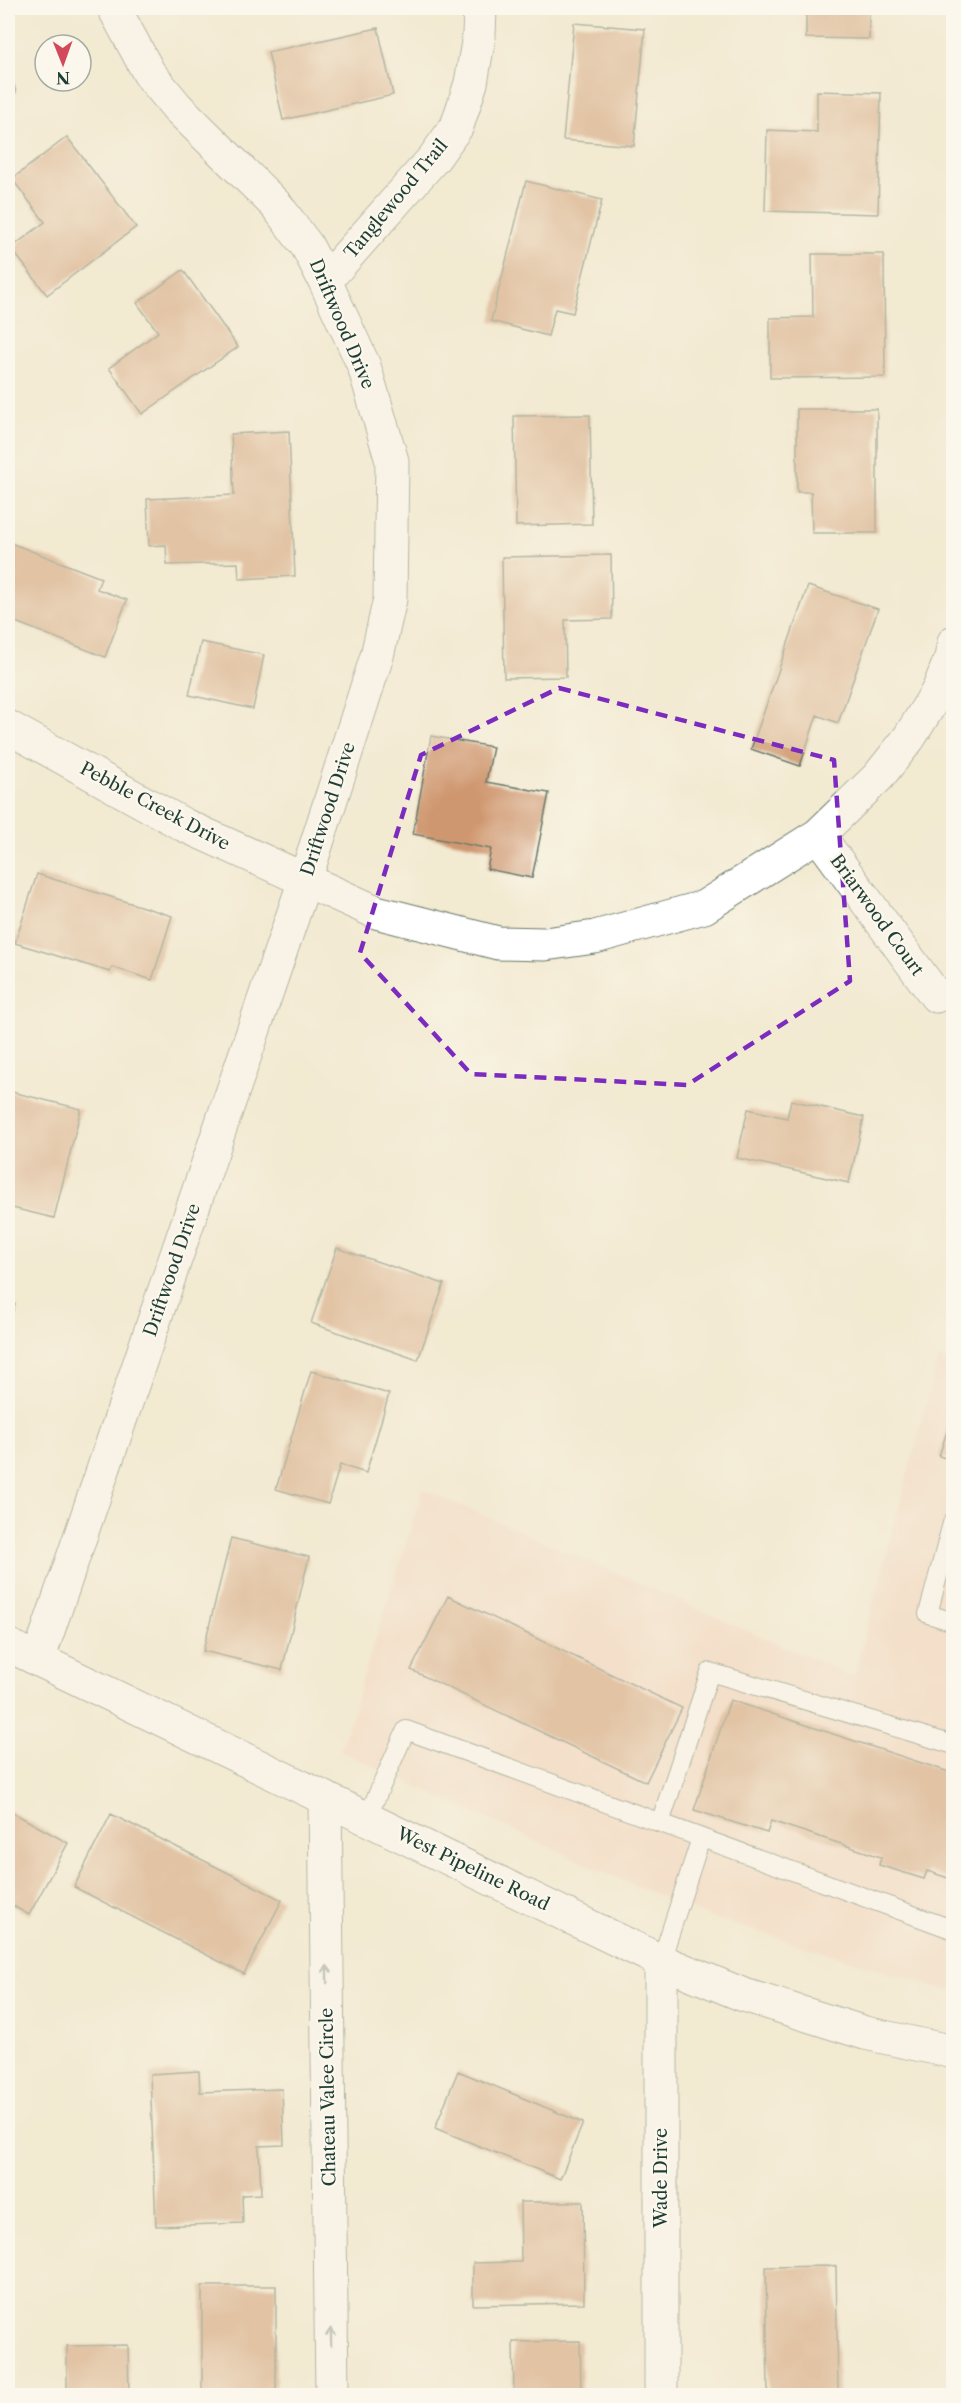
<svg xmlns="http://www.w3.org/2000/svg" width="961" height="2403" viewBox="0 0 961 2403" font-family="'Libre Caslon Text',serif">
<style>
.built{fill:#f4d3c0}
.building{fill:#cf9770}
.lines{fill:none;stroke-linecap:round;stroke-linejoin:round}
.lane-casing{stroke:#697a6b;stroke-width:20}
.street-casing{stroke:#697a6b;stroke-width:35}
.secondary-casing{stroke:#697a6b;stroke-width:35}
.lane{stroke:#fff;stroke-width:18}
.street{stroke:#fff;stroke-width:33}
.secondary{stroke:#fff;stroke-width:33}
.oneway{stroke:#8f9e9a}
.marked{fill:none;stroke:#7b2cbf;stroke-width:4.5;stroke-dasharray:12 8;stroke-linejoin:round}
.labels{text-anchor:middle;dominant-baseline:central;stroke-width:4.5;stroke-linejoin:round;paint-order:stroke}
.street-label{font-size:18px;fill:#1f3d34;stroke:#fbf7ec}
</style>
<rect width="100%" height="100%" fill="#fbf7ec"/>
<filter id="ink" filterUnits="userSpaceOnUse"><feTurbulence type="fractalNoise" baseFrequency=".0167" numOctaves="2"/><feDisplacementMap in="SourceGraphic" scale="12" xChannelSelector="R" yChannelSelector="G"/><feConvolveMatrix kernelMatrix="1 2 1 2 8 2 1 2 1" color-interpolation-filters="sRGB"/></filter>
<filter id="wash" filterUnits="userSpaceOnUse"><feTurbulence type="fractalNoise" baseFrequency=".008" numOctaves="4" result="noise"/><feDisplacementMap in="SourceGraphic" scale="24" xChannelSelector="R" yChannelSelector="G"/><feGaussianBlur stdDeviation="1.35" result="paint"/><feColorMatrix in="noise" values="0 0 0 0 0 0 0 0 0 0 0 0 0 0 0 0 0 1.4 0 .05"/><feComposite in="paint" operator="in"/></filter>
<g filter="url(#wash)">
<rect width="100%" height="100%" fill="#f3ead2"/>
<path class="built" d="M938,1359L953,1363V1992L706,1916L599,1870L340,1751L423,1489L854,1677Z"/>
<g id="blocks">
<path class="building" d="M806,8H869V39L806,38Z
M574,23L645,29L634,146L563,140Z
M378,28L393,95L283,120L268,52Z
M8,65L16,92L8,95Z
M817,91L881,93L878,214L765,211L767,130L817,132Z
M67,137L136,227L47,295L11,248L45,222L12,179Z
M526,181L602,200L573,313L555,309L548,336L491,321Z
M812,254H884L885,377L770,378V318L813,317Z
M183,270L238,347L142,414L109,368L158,332L137,303Z
M797,409H877V533H812L811,492H797Z
M590,415L592,524L516,526L514,416Z
M289,431L295,576L239,579L238,563L167,565L166,545L149,546L147,499L234,495L231,434Z
M8,542L101,578L97,589L127,600L105,657L8,619Z
M611,555L612,619L565,620L566,677L504,678L502,557Z
M808,586L878,609L838,723L817,715L800,766L751,749Z
M201,642L264,655L253,709L189,695Z
M431,736L493,747L486,782L549,793L532,878L487,869L491,849L413,834Z
M37,874L172,916L152,980L112,967L110,972L15,943Z
M8,1091L81,1109L54,1218L8,1207Z
M791,1100L864,1117L849,1183L737,1158L748,1109L787,1118Z
M337,1248L444,1284L418,1360L311,1323Z
M8,1302L15,1304L8,1329Z
M311,1371L389,1394L366,1473L340,1465L328,1504L276,1489Z
M953,1413H954V1461L939,1456Z
M231,1538L309,1557L282,1670L203,1651Z
M448,1596L682,1708L646,1782L411,1670Z
M730,1700L952,1773L949,1782L954,1783V1880L927,1871L924,1879L879,1865L881,1857L771,1821L767,1833L694,1810Z
M8,1810L68,1843L29,1915L8,1903Z
M111,1814L282,1900L244,1974L74,1887Z
M199,2071L200,2092L282,2089L284,2145L259,2146L261,2194L242,2195L243,2223L156,2226L150,2074Z
M458,2071L583,2123L560,2179L435,2128Z
M520,2202H583L584,2303L473,2305V2263L521,2262Z
M836,2266L838,2393L768,2394L766,2267Z
M202,2286H276V2396H202Z
M580,2341L581,2396H514L513,2342Z
M128,2345L129,2396H67V2346Z"/>
</g>
</g>
<g filter="url(#ink)">
<use href="#blocks" fill-opacity="0" stroke="#697a6b" stroke-width="1.5"/>
<g class="lines">
<defs>
<path id="lane" d="M954,1523H952L928,1614L954,1622
M367,1818L406,1730L954,1930
M660,1823L710,1672L954,1745
M661,1961L701,1838"/>
<path id="street" d="M325,281L434,158L457,126L471,83L479,36L480,8
M8,727L184,825L376,912L498,943L545,944L595,937L704,907L818,835L878,777L909,738L938,691L951,658L954,642
M818,835L936,996
M38,1660L305,880L377,656L390,599L392,461L364,366L325,281L307,246L277,206L177,107L149,73L114,8
M325,1798L332,2396"/>
<path id="secondary" d="M8,1645L661,1961L741,1994L865,2033L954,2052
M661,1961V2396"/>
</defs>
<use href="#lane" class="lane-casing"/>
<use href="#street" class="street-casing"/>
<use href="#secondary" class="secondary-casing"/>
<use href="#lane" class="lane"/>
<use href="#street" class="street"/>
<use href="#secondary" class="secondary"/>
</g>
<defs><path id="oneway-shaft" d="M-6 0H5M1.5-3L5.5 0L1.5 3" fill="none" stroke-width="1.6" stroke-linecap="round" stroke-linejoin="round" transform="scale(1.5)"/></defs>
<g class="oneway">
<use href="#oneway-shaft" transform="translate(327 1974) rotate(-91)"/>
<use href="#oneway-shaft" transform="translate(331 2337) rotate(-91)"/>
</g>
</g>
<path d="M0 0H961V2403H0ZM559,688L834,760L850,981L687,1085L471,1074L360,953L421,755Z" fill="#f3ead2" fill-opacity=".55" fill-rule="evenodd"/>
<path class="marked" d="M559,688L834,760L850,981L687,1085L471,1074L360,953L421,755Z"/>
<g class="labels">
<g class="street-label">
<text transform="translate(396 199) rotate(-50)">Tanglewood Trail</text>
<text transform="translate(342 324) rotate(67)">Driftwood Drive</text>
<text transform="translate(155 806) rotate(28)">Pebble Creek Drive</text>
<text transform="translate(328 809) rotate(-72)">Driftwood Drive</text>
<text transform="translate(877 915) rotate(54)">Briarwood Court</text>
<text transform="translate(172 1270) rotate(-71)">Driftwood Drive</text>
<text transform="translate(473 1869) rotate(26)">West Pipeline Road</text>
<text transform="translate(328 2097) rotate(-91)">Chateau Valee Circle</text>
<text transform="translate(661 2178) rotate(-90)">Wade Drive</text>
</g>
</g>
<rect width="961" height="2403" fill="none" stroke="#fbf7ec" stroke-width="30"/>
<g transform="translate(63 63) rotate(179)"><circle r="28" fill="#fbf7ec" stroke="#a3ada2" stroke-width="1.5"/>
<path d="M0-4.5L10 22L0 15L-10 22Z" fill="#d1495b"/>
<text y="-9" font-size="16" font-weight="bold" text-anchor="middle" fill="#1f3d34">N</text>
</g>
</svg>
